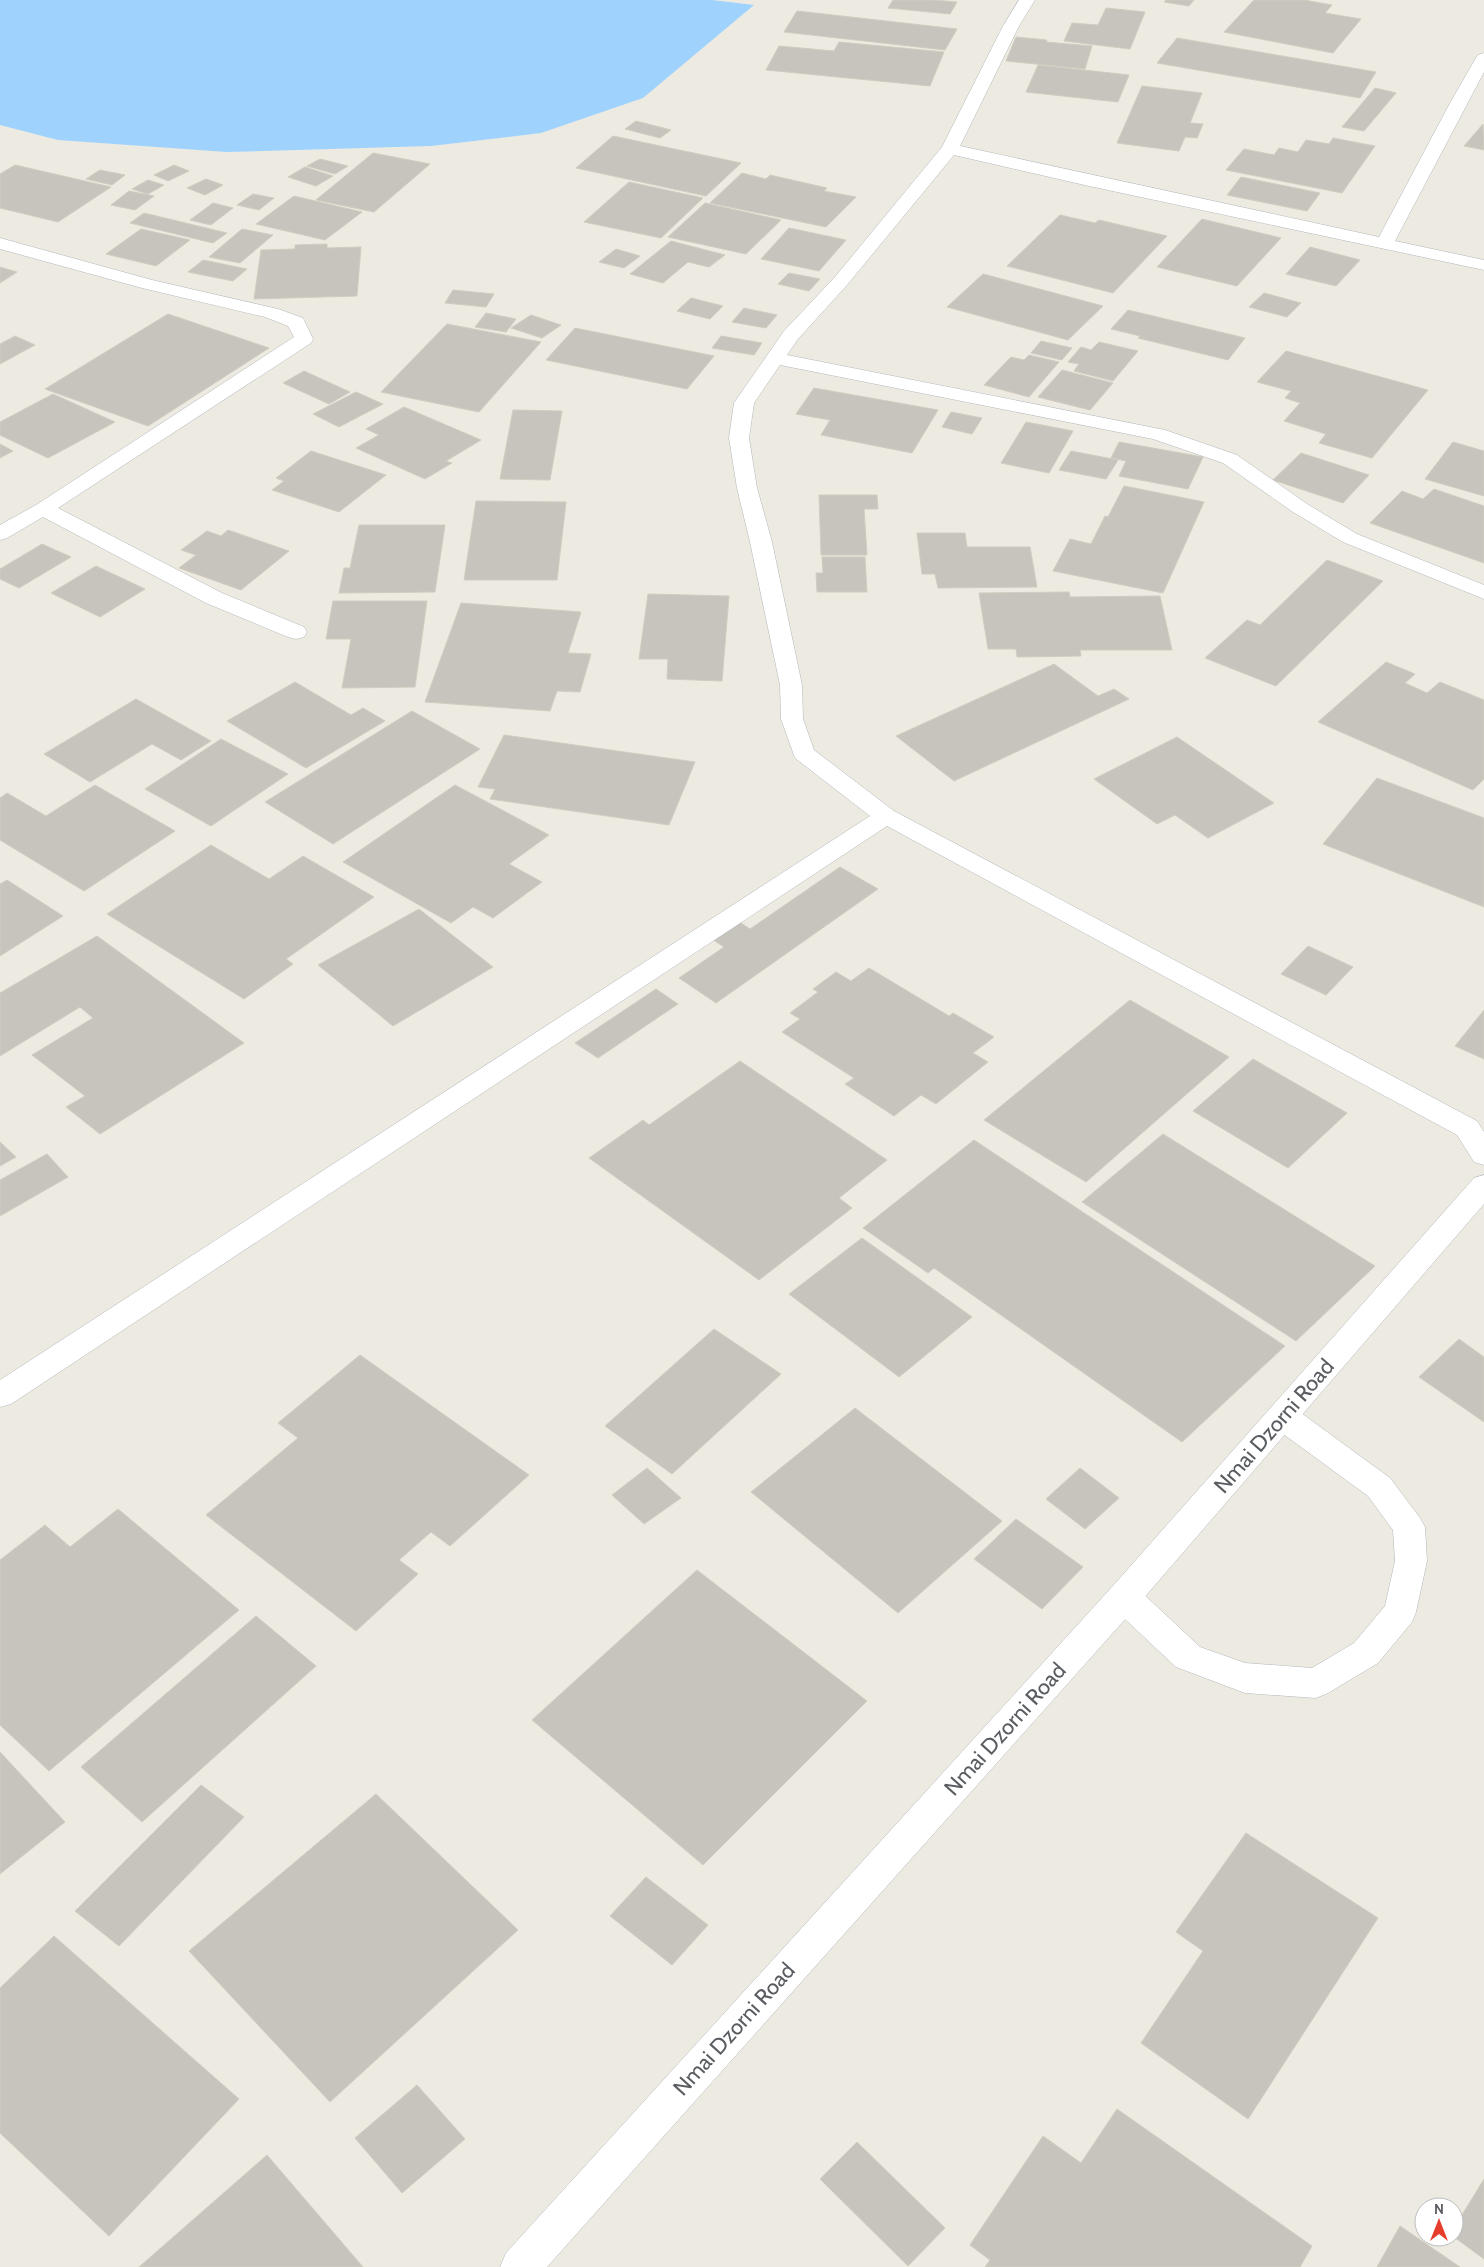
<svg xmlns="http://www.w3.org/2000/svg" width="1484" height="2267" viewBox="0 0 1484 2267" font-family="Cabin,sans-serif">
<style>
.water{fill:#9fd3fe}
.building{fill:#c7c4be;stroke:#d1ccbf}
.lines{fill:none;stroke-linecap:round;stroke-linejoin:round}
.service-casing{stroke:#b4b7bb;stroke-width:1}
.minor-casing{stroke:#b4b7bb;stroke-width:1}
.service{fill:#fff;fill-rule:evenodd}
.minor{fill:#fff;fill-rule:evenodd}
.labels{text-anchor:middle;dominant-baseline:central;stroke-width:4.5;stroke-linejoin:round;paint-order:stroke}
.near-street-label{font-size:22px;fill:#595d62;stroke:#fff}
</style>
<rect width="100%" height="100%" fill="#eceae1"/>
<path class="water" d="M0,0H712L754,5L643,98L541,133L431,146L227,152L58,140L0,125Z"/>
<path class="building" d="M893,0H934L957,2L950,14L888,8Z
M1166,0H1194L1189,6L1164,2Z
M1254,0H1304L1332,5L1325,13L1361,19L1333,53L1224,32Z
M1106,8L1145,12L1130,49L1064,41L1072,23L1098,25Z
M797,11L957,29L945,50L784,32Z
M1016,37L1047,40L1046,42L1092,46L1085,69L1006,61Z
M1177,38L1376,72L1360,98L1157,63Z
M839,42L944,52L930,86L766,70L779,46L834,51Z
M1038,65L1129,75L1118,102L1026,92Z
M1142,86L1202,93L1190,123L1203,124L1197,138L1185,137L1179,151L1117,143Z
M1375,88L1396,93L1364,131L1342,127Z
M636,121L671,130L660,138L625,129Z
M1483,124L1484,150L1464,146Z
M613,136L741,163L706,196L576,168Z
M1333,138L1375,146L1342,193L1226,170L1244,149L1274,155L1279,148L1298,152L1306,140L1329,144Z
M373,153L430,164L374,212L316,200Z
M320,159L348,166L335,174L307,166Z
M15,165L111,187L58,222L0,208V174Z
M174,165L189,171L168,181L154,175Z
M305,167L333,176L316,186L288,177Z
M100,170L125,175L112,185L86,179Z
M742,173L766,179L770,175L827,188L824,191L856,197L826,227L710,203Z
M1241,177L1320,193L1307,211L1227,195Z
M206,179L223,185L205,195L187,188Z
M148,180L164,185L148,194L132,189Z
M629,182L703,198L661,238L584,222Z
M129,191L154,196L135,210L111,205Z
M253,194L274,198L259,210L237,205Z
M294,196L362,212L325,240L256,224Z
M213,203L233,208L211,225L190,220Z
M705,203L781,220L746,254L668,237Z
M144,213L227,233L213,243L130,223Z
M1060,215L1095,223L1099,220L1167,236L1113,293L1007,266Z
M1202,219L1281,238L1237,286L1157,267Z
M789,228L846,240L819,271L761,259Z
M141,229L190,240L156,266L106,254Z
M242,229L273,235L240,263L209,257Z
M671,241L725,255L709,267L688,262L663,283L630,274Z
M327,244V248L361,247L357,296L254,299L261,250L295,249V245Z
M1310,247L1360,260L1336,286L1286,274Z
M616,249L640,256L624,268L599,262Z
M203,260L247,269L233,281L188,272Z
M0,267L17,272L0,283Z
M789,273L820,279L809,291L778,284Z
M983,274L1103,306L1068,340L947,307Z
M453,290L494,294L486,307L445,303Z
M1264,293L1301,303L1287,317L1249,307Z
M691,298L723,306L710,319L677,311Z
M744,308L777,315L766,328L732,322Z
M1128,310L1245,338L1228,360L1138,338L1140,336L1111,329Z
M486,313L516,319L506,332L475,327Z
M168,314L269,348L148,426L45,389Z
M531,315L561,325L542,338L511,328Z
M447,324L541,342L479,412L381,392Z
M575,328L714,356L687,389L546,360Z
M15,336L35,345L0,364V344Z
M721,336L762,343L754,355L712,348Z
M1041,341L1072,348L1062,360L1031,353Z
M1099,342L1138,351L1113,381L1074,371L1079,364L1068,362L1081,347L1091,350Z
M1286,351L1428,390L1372,458L1319,443L1326,434L1284,421L1300,403L1285,398L1291,391L1257,382Z
M1029,355L1059,362L1029,397L984,385L1011,357L1024,360Z
M1062,370L1113,383L1090,410L1038,397Z
M304,371L350,392L329,404L283,383Z
M814,388L938,410L912,453L821,435L830,420L796,414Z
M356,392L383,404L339,427L313,414Z
M53,394L115,422L48,458L0,435V422Z
M404,407L481,440L446,461L452,463L425,479L356,448L379,435L366,429Z
M513,410L562,411L550,480L500,479Z
M951,412L982,418L972,434L942,427Z
M1026,422L1073,431L1049,473L1001,463Z
M1119,442L1203,457L1188,489L1119,476L1126,461L1111,458Z
M1453,442L1484,451V496L1425,479Z
M0,444L13,451L0,458Z
M311,451L386,475L339,512L272,490L284,481L276,478Z
M1071,451L1118,460L1106,479L1059,470Z
M1301,453L1369,475L1343,503L1273,480Z
M1124,486L1204,502L1163,593L1053,571L1070,539L1091,544L1105,516L1108,517Z
M1434,489L1484,506V563L1370,523L1402,491L1423,499Z
M819,495H877L878,509H864L867,555H821Z
M476,501L566,502L557,580H464Z
M359,525H445L435,592L339,593L344,568H350Z
M228,530L289,551L241,590L179,568L196,555L181,550L207,531L221,536Z
M917,533H965L967,547H1030L1037,587L938,588L935,574H922Z
M42,544L71,557L19,588L0,579V569Z
M822,557H865L867,592H817L816,573H823Z
M1327,560L1383,581L1276,686L1205,658L1247,620L1260,625Z
M96,566L145,589L100,617L51,593Z
M1069,592L1070,597L1160,596L1172,650H1080L1081,656L1017,657L1016,649H988L979,593Z
M648,594L729,596L722,681L667,679L668,659H639Z
M333,601H427L415,687L342,688L351,639H326Z
M461,603L581,612L568,653L591,654L580,692L557,691L550,711L425,702Z
M1386,662L1415,674L1405,683L1427,693L1440,682L1484,700V779L1473,790L1318,722Z
M1054,664L1098,696L1114,689L1129,699L954,781L896,736Z
M295,682L351,715L363,708L385,721L306,768L227,721Z
M136,699L211,741L181,760L152,744L90,782L44,754Z
M412,711L480,749L333,844L265,802Z
M504,735L695,762L669,825L490,799L495,789L478,787Z
M1177,737L1274,803L1208,838L1175,815L1157,824L1094,779Z
M221,739L288,774L211,826L145,789Z
M1377,778L1484,818V907L1323,844Z
M95,785L175,831L84,891L0,840V798L7,793L46,816Z
M455,785L549,835L509,864L542,882L493,918L473,907L451,923L343,862Z
M211,845L269,879L303,856L374,897L286,959L293,964L244,999L107,914Z
M840,867L878,889L716,1003L679,978L724,947L709,937L735,919L750,929Z
M7,880L63,916L0,956V884Z
M419,909L493,967L393,1026L318,965Z
M97,936L244,1043L100,1134L66,1107L85,1096L32,1055L93,1018L80,1007L0,1056V993Z
M1308,946L1353,967L1326,995L1281,974Z
M869,968L949,1016L953,1013L994,1037L973,1053L988,1062L936,1104L921,1095L894,1116L845,1084L854,1078L782,1032L800,1019L790,1013L818,992L813,989L836,972L851,981Z
M656,989L678,1004L598,1058L575,1043Z
M1130,1000L1229,1057L1086,1182L984,1120Z
M1484,1010V1059L1455,1046Z
M1253,1059L1347,1113L1288,1168L1193,1111Z
M740,1061L887,1160L839,1198L852,1208L759,1280L589,1158L643,1120L649,1125Z
M1163,1134L1375,1266L1296,1341L1082,1202Z
M974,1140L1285,1346L1182,1442L934,1268L928,1273L863,1228Z
M0,1142L16,1157L0,1166Z
M47,1154L68,1177L0,1216V1180Z
M862,1238L972,1317L899,1377L789,1294Z
M714,1329L781,1374L672,1474L605,1426Z
M1459,1339L1484,1357V1422L1419,1377Z
M360,1355L529,1475L450,1546L431,1532L399,1560L418,1574L356,1631L206,1515L298,1438L278,1423Z
M855,1408L1002,1521L898,1613L751,1492Z
M647,1468L681,1498L644,1524L612,1495Z
M1080,1468L1119,1498L1085,1529L1046,1499Z
M118,1509L239,1610L49,1771L0,1725V1560L45,1525L70,1547Z
M1016,1519L1083,1567L1042,1609L974,1559Z
M697,1570L867,1701L703,1865L532,1720Z
M256,1616L316,1666L142,1822L81,1767Z
M0,1752L65,1822L0,1874Z
M201,1785L244,1817L119,1946L75,1911Z
M376,1794L518,1930L330,2102L189,1951Z
M1246,1833L1378,1918L1248,2119L1141,2043L1203,1951L1176,1932Z
M646,1877L708,1925L672,1965L610,1916Z
M54,1936L239,2099L109,2236L0,2133V1988Z
M417,2085L465,2139L402,2193L355,2138Z
M1117,2109L1312,2246L1300,2267H985L990,2260L970,2245L1043,2136L1081,2163Z
M857,2142L945,2228L908,2266L820,2179Z
M267,2155L363,2267H139Z
M1484,2179V2259L1454,2237V2228Z
M1400,2226L1460,2267H1377Z"/>
<g class="lines">
<defs>
<path id="service" d="M1282,1404L1293,1407L1390,1478L1420,1518L1425,1527L1427,1561L1416,1612L1412,1622L1378,1663L1328,1693L1316,1698L1245,1693L1176,1667L1112,1607L1108,1597L1112,1587L1124,1583L1136,1587L1200,1647L1245,1663L1312,1668L1354,1643L1385,1606L1395,1561L1393,1530L1368,1496L1271,1425L1267,1416L1271,1407Z"/>
<path id="minor" d="M1019,0H1035L1019,26L960,146L1379,237L1450,103L1476,58L1478,55L1484,53V72L1395,241L1484,260V270L1089,186L954,155L847,285L798,339L787,355L1165,430L1237,455L1307,504L1357,534L1484,585V599L1343,542L1293,512L1223,463L1153,439L780,365L754,403L749,438L757,488L772,542L802,685L803,719L814,750L894,811L1477,1121L1484,1132V1165L1474,1162L1457,1135L887,826L11,1404L0,1407V1380L870,816L795,758L781,719L780,685L750,542L737,488L729,438L734,403L784,331L835,277L942,147L1003,26Z
M0,238L152,280L278,309L303,318L313,339L311,343L58,508L222,593L304,627L307,632L304,637L296,639L288,637L206,603L43,517L7,538L0,540V525L36,505L294,337L288,326L265,317L142,288L0,249Z
M1484,1175V1204L1136,1607L547,2267H500L506,2253L1112,1587L1474,1178Z"/>
</defs>
<use href="#service" class="service-casing"/>
<use href="#minor" class="minor-casing"/>
<use href="#service" class="service"/>
<use href="#minor" class="minor"/>
</g>
<g class="labels">
<g class="near-street-label">
<text transform="translate(1274 1426) rotate(-49)">Nmai Dzorni Road</text>
<text transform="translate(1005 1729) rotate(-48)">Nmai Dzorni Road</text>
<text transform="translate(734 2029) rotate(-48)">Nmai Dzorni Road</text>
</g>
</g>
<g transform="translate(1439 2222)"><circle r="24" fill="#ffffff" stroke="#bdbec0"/>
<path d="M0-4L9 19L0 12L-9 19Z" fill="#e73d2d"/>
<text y="-8" font-size="14" font-weight="bold" text-anchor="middle" fill="#595d62">N</text>
</g>
</svg>
